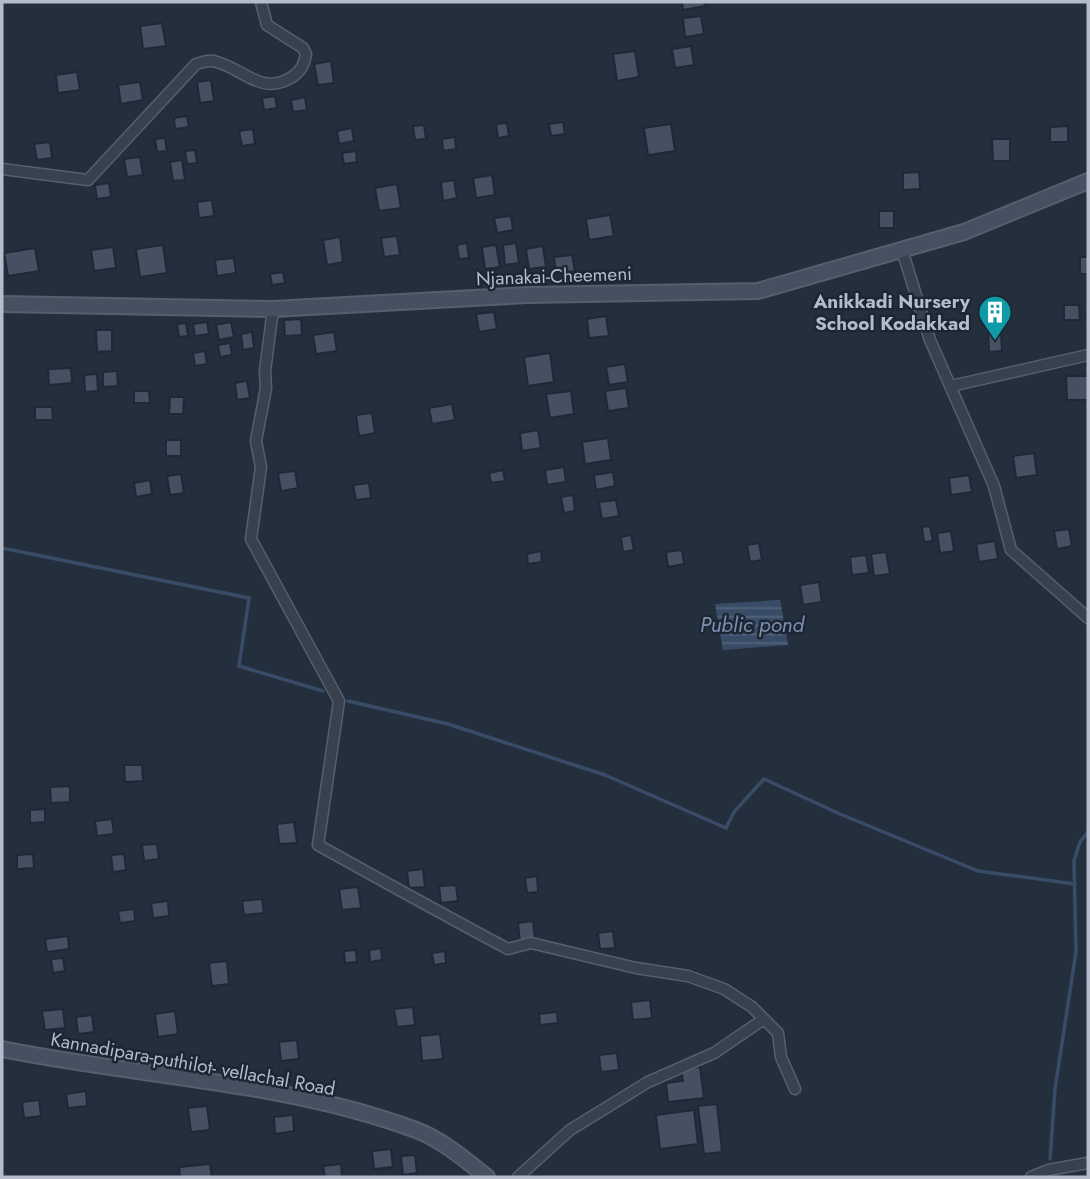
<svg xmlns="http://www.w3.org/2000/svg" width="1090" height="1179" viewBox="0 0 1090 1179" font-family="Jost,sans-serif">
<style>
.water{fill:url(#water-rules)}
.lines{fill:none;stroke-linecap:round;stroke-linejoin:round}
.stream{stroke:#394c67;stroke-width:3.5}
.building{fill:#455162;stroke:#1f2835;stroke-width:2}
.street-casing{stroke:#565f6c;stroke-width:13}
.secondary-casing{stroke:#565f6c;stroke-width:18}
.street{stroke:#38414e;stroke-width:10}
.secondary{stroke:#465061;stroke-width:14}
.labels{text-anchor:middle;dominant-baseline:central;stroke-width:5;stroke-linejoin:round;paint-order:stroke}
.street-label{font-size:19px;fill:#b4bcc9;stroke:#1d2633}
.poi-label{font-size:19px;font-weight:bold;fill:#b4bcc9;stroke:#1d2633;text-anchor:end}
.water-label{font-size:21px;font-style:italic;fill:#7c92b1;stroke:#1d2633}
</style>
<defs>
<pattern id="water-rules" width="6" height="5" patternUnits="userSpaceOnUse" patternTransform="scale(1.75)"><rect width="6" height="5" fill="#394c67"/><path d="M0 2.5h6" fill="none" stroke="#53647b"/></pattern>
</defs>
<rect width="100%" height="100%" fill="#242f3e"/>
<path class="water" d="M780,600L788,645L723,650L715,604Z"/>
<g class="lines">
<path class="stream" d="M2,548L249,598L239,666L323,691
M348,701L448,724L605,775L726,828L734,812L764,779L840,814L978,871L1075,884
M1050,1159L1055,1089L1076,952L1074,861L1080,842L1088,832"/>
</g>
<path class="building" d="M682,2H704L705,6L683,10Z
M701,16L704,34L685,37L683,18Z
M162,23L166,46L143,49L140,26Z
M691,46L694,65L675,68L672,49Z
M635,51L639,77L617,81L613,54Z
M331,61L334,83L318,85L314,64Z
M77,72L80,90L58,93L56,75Z
M211,80L214,101L200,103L197,82Z
M140,82L143,100L121,104L118,85Z
M275,96L277,108L264,110L262,98Z
M305,97L307,110L293,112L291,100Z
M187,116L189,127L175,129L174,118Z
M563,122L565,134L551,136L549,124Z
M507,123L509,136L498,138L496,124Z
M671,124L675,151L648,155L644,128Z
M424,125L426,139L415,140L413,126Z
M1068,126V142H1050V127Z
M352,128L354,141L339,144L337,131Z
M253,129L255,144L242,146L239,131Z
M455,137L456,149L443,151L442,139Z
M165,138L167,151L157,152L155,139Z
M992,139H1010V161H993Z
M50,142L52,158L37,160L34,144Z
M195,150L197,163L187,164L185,151Z
M356,151L357,162L344,164L342,153Z
M140,157L143,175L127,177L124,159Z
M182,160L185,180L173,181L170,162Z
M919,172L920,189L903,190V173Z
M492,175L495,195L476,198L473,178Z
M454,180L457,198L443,201L441,182Z
M109,183L111,197L97,199L95,185Z
M397,184L401,208L379,211L375,188Z
M212,200L214,216L199,218L197,202Z
M879,211H894V228H879Z
M610,215L614,236L589,240L586,219Z
M511,216L513,230L497,233L494,218Z
M397,236L400,255L384,257L381,238Z
M340,237L343,262L327,265L323,240Z
M467,243L469,258L459,259L457,245Z
M516,243L519,263L505,265L503,245Z
M163,245L167,273L140,277L136,249Z
M496,245L500,267L485,269L482,247Z
M543,246L546,267L529,269L526,249Z
M113,247L116,268L94,271L91,250Z
M35,248L39,271L8,276L4,253Z
M572,255L575,271L556,274L554,257Z
M1080,257H1088V274H1080Z
M234,258L236,273L217,276L215,260Z
M283,272L285,283L272,285L270,274Z
M1064,305H1079L1080,320H1064Z
M494,312L497,329L479,332L476,314Z
M606,316L609,336L589,338L587,319Z
M301,319L302,335L285,336L284,320Z
M207,322L209,334L195,336L193,324Z
M231,322L234,337L219,340L216,325Z
M186,323L188,336L179,337L177,324Z
M96,330H112V351L97,352Z
M252,332L254,348L243,350L241,334Z
M334,332L337,351L316,354L313,335Z
M988,332H1001L1002,351L989,352Z
M230,343L232,355L220,357L218,345Z
M205,351L207,364L195,366L193,353Z
M550,353L554,382L528,386L524,357Z
M625,364L628,382L609,385L606,367Z
M71,368L72,383L49,385L48,369Z
M117,371L118,386L103,387V372Z
M97,374L98,391L85,392L84,375Z
M1066,376H1088V400H1067Z
M247,381L250,398L237,400L235,383Z
M626,388L629,408L608,411L605,391Z
M134,391H149L150,403H134Z
M571,391L574,414L550,418L546,394Z
M170,397H184L183,414H169Z
M452,404L455,420L432,424L429,408Z
M35,407H52L53,420H35Z
M372,413L375,433L359,436L356,415Z
M538,430L541,448L522,451L520,433Z
M608,438L611,460L585,464L582,442Z
M166,440H181V456H166Z
M1034,453L1037,475L1016,478L1013,456Z
M564,467L566,482L547,485L545,470Z
M503,470L505,481L491,483L489,473Z
M295,471L298,488L281,491L278,473Z
M613,472L615,486L596,490L594,475Z
M181,474L184,493L170,495L167,476Z
M969,475L972,492L951,495L949,478Z
M150,480L152,494L136,497L134,483Z
M369,483L371,498L356,500L353,485Z
M573,495L575,511L564,513L561,497Z
M616,500L619,516L602,519L599,502Z
M930,526L933,541L924,542L922,527Z
M1069,529L1072,546L1057,549L1054,531Z
M951,531L954,551L940,553L937,533Z
M631,535L634,550L623,552L621,537Z
M995,541L998,559L979,562L976,544Z
M759,543L762,560L750,562L747,545Z
M682,550L684,564L668,567L666,552Z
M541,551L542,562L528,564L527,554Z
M886,552L890,574L874,576L871,554Z
M866,555L869,573L852,575L850,557Z
M819,582L822,602L803,605L800,585Z
M124,765H142L143,781L125,782Z
M70,786V802L51,803L50,787Z
M45,809V822L30,823V810Z
M112,819L114,834L97,836L95,821Z
M294,822L297,843L279,844L277,824Z
M157,844L159,859L144,861L142,845Z
M33,854L34,868L17,869V855Z
M124,854L126,870L113,872L111,855Z
M423,869L425,887L409,888L407,871Z
M537,876L538,892L527,893L525,878Z
M456,885L458,901L441,903L439,886Z
M358,887L361,908L342,910L339,889Z
M262,899L264,913L244,915L242,901Z
M168,901L169,916L153,918L151,903Z
M134,909L135,921L120,923L118,911Z
M533,921L535,940L520,942L518,923Z
M613,931L615,948L600,949L598,933Z
M68,936L69,949L47,952L45,939Z
M381,948L382,960L370,962L369,950Z
M356,950L357,962L345,963L344,951Z
M445,951L446,963L434,965L432,953Z
M63,958L65,971L53,973L51,959Z
M227,961L229,984L212,986L209,963Z
M650,1000L652,1018L633,1020L631,1002Z
M413,1007L415,1025L397,1027L394,1009Z
M63,1009L65,1028L45,1030L42,1011Z
M175,1011L178,1034L158,1037L155,1014Z
M557,1012L558,1023L540,1025L539,1014Z
M92,1015L94,1032L78,1034L76,1017Z
M440,1034L443,1059L422,1061L420,1036Z
M297,1040L299,1059L281,1061L279,1042Z
M617,1053L619,1070L601,1072L599,1055Z
M700,1067L704,1098L668,1102L666,1083L683,1081L681,1069Z
M86,1091L87,1106L68,1108L66,1094Z
M39,1100L41,1116L24,1118L22,1102Z
M717,1104L722,1152L704,1154L698,1106Z
M207,1106L210,1130L191,1132L188,1108Z
M694,1110L698,1144L660,1149L656,1115Z
M293,1115L294,1131L275,1134L274,1117Z
M391,1149L393,1167L374,1169L372,1151Z
M415,1155L417,1173L403,1175L401,1156Z
M210,1164L212,1177H180L179,1167Z
M341,1164L342,1177H325L323,1166Z"/>
<g class="lines">
<defs>
<path id="street" d="M2,169L88,180L196,64C203,62 210,59 217,62C245,70 262,96 292,77C301,71 304,65 306,54L303,48L267,25L261,2
M902,250L930,340L994,486L1011,550L1088,618
M273,309L265,371L266,388L256,441L261,467L251,539L339,701L318,845C381,880 444,915 508,949L531,943L636,968L688,976L724,989L752,1007L778,1033L781,1057L795,1089
M951,386L1088,355
M518,1177L570,1130L648,1082L714,1053L764,1019
M1031,1177L1048,1170L1088,1163"/>
<path id="secondary" d="M2,304L273,309L527,295L758,291L964,232L1088,181
M2,1049C139,1077 285,1081 416,1130C441,1139 467,1161 487,1177"/>
</defs>
<use href="#street" class="street-casing"/>
<use href="#secondary" class="secondary-casing"/>
<use href="#street" class="street"/>
<use href="#secondary" class="secondary"/>
</g>
<defs>
<symbol id="building-pin" viewBox="-11 -11 22 30"><path d="M0 17L-7.5 6A9.5 9.5 0 1 1 7.5 6Z" fill="#0f9aa8" stroke="#1d2633"/><path d="M-4-6H4V6H1V3H-1V6H-4ZM-2.5-4.3h1.7v1.8h-1.7ZM.8-4.3h1.7v1.8H.8ZM-2.5-1h1.7V.8h-1.7ZM.8-1h1.7V.8H.8Z" fill="#fff"/></symbol>
</defs>
<g fill-rule="evenodd">
<use href="#building-pin" x="976" y="293" width="38" height="52"/>
</g>
<g class="labels">
<g class="street-label">
<text transform="translate(554 276) rotate(-2)">Njanakai-Cheemeni</text>
<text transform="translate(193 1064) rotate(10)">Kannadipara-puthilot- vellachal Road</text>
</g>
<g class="poi-label">
<text x="970" y="301">Anikkadi Nursery<tspan x="970" dy="22">School Kodakkad</tspan></text>
</g>
<g class="water-label">
<text x="752" y="625">Public pond</text>
</g>
</g>
<rect width="1090" height="1179" fill="none" stroke="#b4bcc9" stroke-width="7"/>
</svg>
